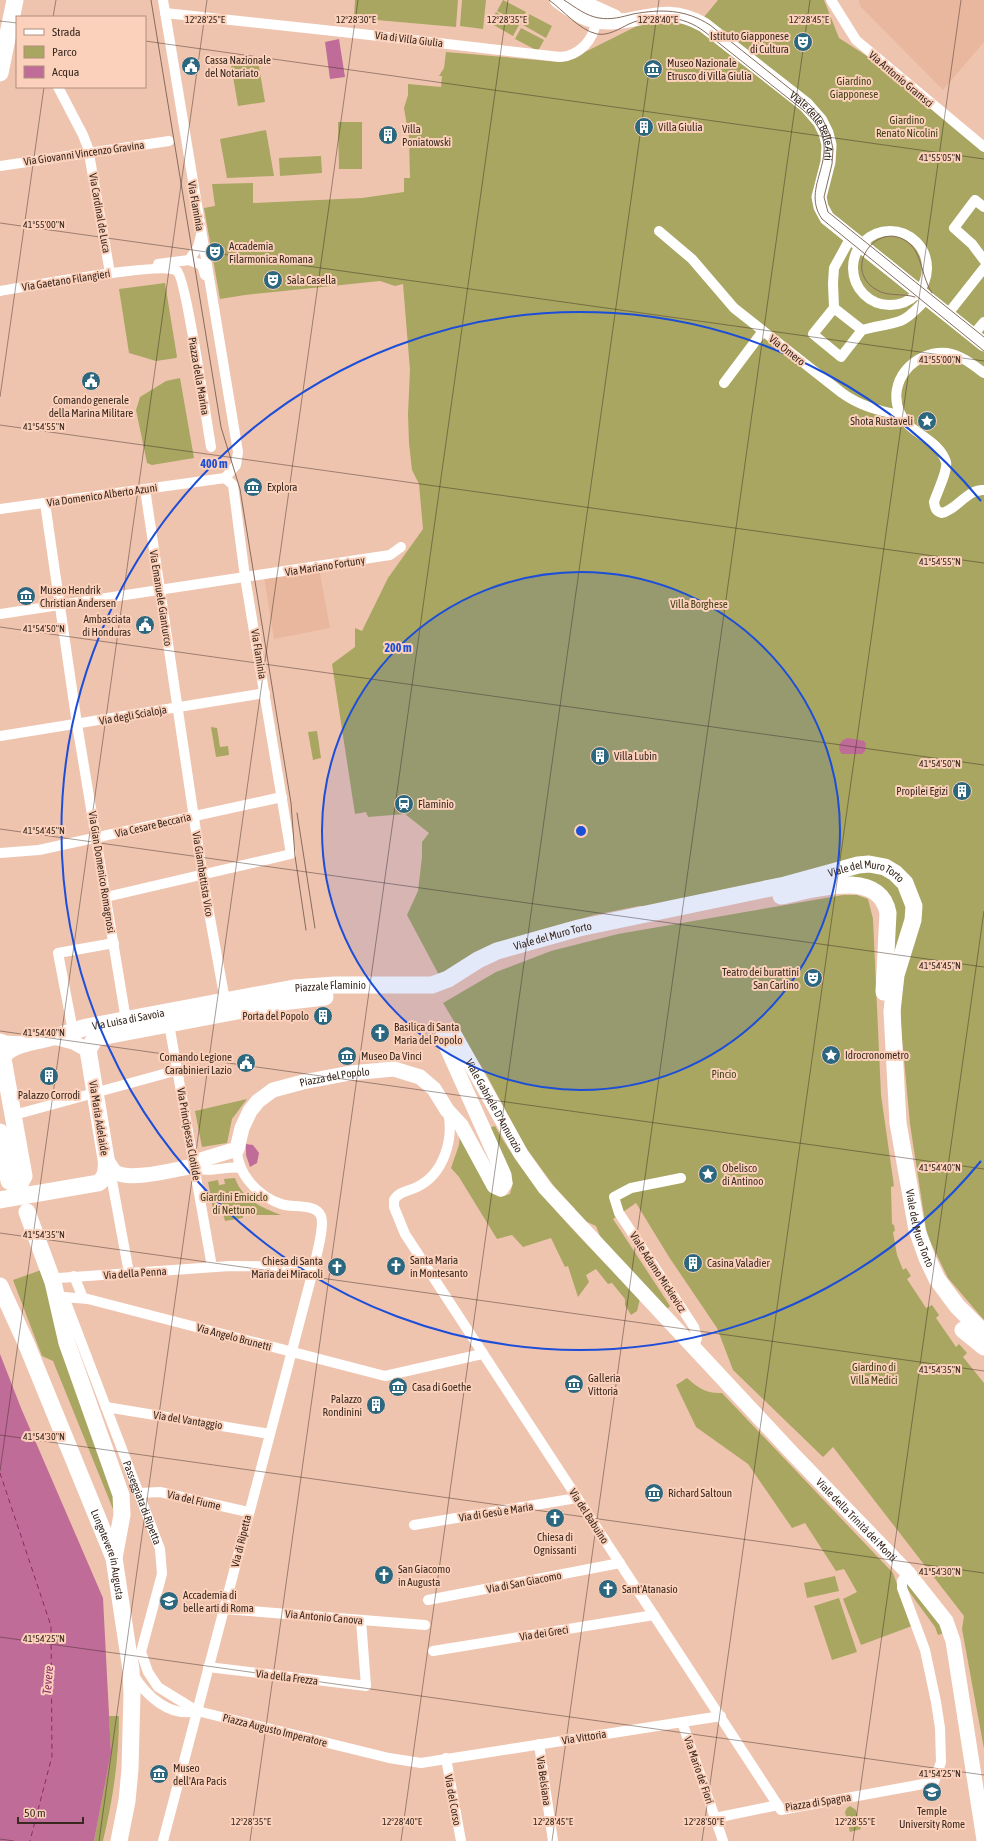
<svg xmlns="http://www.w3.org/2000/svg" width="984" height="1841" viewBox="0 0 984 1841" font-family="'Asap Condensed',sans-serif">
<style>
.built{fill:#e8b79e}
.green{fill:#a8a661}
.water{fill:#c06c99}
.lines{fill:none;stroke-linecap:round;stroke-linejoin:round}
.ferry{stroke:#8d2966;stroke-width:1;stroke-dasharray:5 4;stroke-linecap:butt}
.street{stroke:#fff;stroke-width:10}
.secondary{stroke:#fff;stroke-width:15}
.primary{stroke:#fff;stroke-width:17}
.tram{stroke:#866b5d;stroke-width:1}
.ticks{fill:none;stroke:#392920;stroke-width:1;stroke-opacity:0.45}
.ring{fill:none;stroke:#1d4ed8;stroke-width:2}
.labels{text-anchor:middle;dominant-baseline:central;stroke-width:4;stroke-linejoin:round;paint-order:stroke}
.poi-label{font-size:11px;fill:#392920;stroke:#fcd1bb;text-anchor:start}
.street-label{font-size:11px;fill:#392920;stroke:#fcd1bb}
.park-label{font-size:11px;fill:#403e15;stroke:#fcd1bb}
.water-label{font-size:12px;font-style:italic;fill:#8d2966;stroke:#fcd1bb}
.ticks-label{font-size:10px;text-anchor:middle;fill:#392920;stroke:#fcd1bb;stroke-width:4;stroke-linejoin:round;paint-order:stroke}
.centre{fill:#1d4ed8;stroke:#fcd1bb;stroke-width:2}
.ring-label{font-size:12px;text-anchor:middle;font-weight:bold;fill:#1d4ed8;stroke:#fcd1bb;stroke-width:4;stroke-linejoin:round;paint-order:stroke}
</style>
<rect width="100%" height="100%" fill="#efc4af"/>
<path class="built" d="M859,0H984V42L943,90L860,6Z
M319,568L330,628L274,639L264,577Z"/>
<path class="green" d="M355,0H458L456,27L354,18Z
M462,0H486L483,29L460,26Z
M503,0L526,12L520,23L497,11Z
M718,0H824L839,38L870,58L984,152V1320L948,1278L927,1235L910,1124L901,1027V987L920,919L883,861L664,906H639L594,915L540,930L493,945L440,977L407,915L418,891L422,857V842L429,833L405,814L368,817L366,812L355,814L332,664L355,647V628L362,631L388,578L423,529L419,484L412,470L409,443L408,414L410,370L403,284L395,286L380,281L245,295L220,299L204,208L215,206L212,184L253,183V203L362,198L404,192V178H410L409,137L404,108L408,95V84L441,87L442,76H439L444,68L446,52L560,62L567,61L641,24L657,21L681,22L695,28Z
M496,12L519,25L513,36L490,23Z
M529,14L552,26L546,38L523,25Z
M521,28L544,40L538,51L515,39Z
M258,61L265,102L238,106L231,65Z
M338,122H362V169H339Z
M266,130L274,176L227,178L220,139Z
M321,156L322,173L280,176L279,158Z
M165,283L177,357L176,358L156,361L129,353L119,289Z
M180,378L194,458L152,465L147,463L136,410L140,397L166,381Z
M211,727L217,728L220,747L228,746L229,755L216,757Z
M317,731L321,758L313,760L308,732Z
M869,870L895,880L908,905L895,960L891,902L815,882Z
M843,895H857L868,899L873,919L881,1095L894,1186L891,1187L892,1224L894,1225L895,1231L893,1232L897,1255L903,1270L906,1268L911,1276L907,1279L926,1308L932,1305L939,1315L936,1318L956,1347L959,1344L967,1353L963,1357L984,1383V1749L962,1629L964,1616L833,1447L823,1457L733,1370L717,1328L669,1257L636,1203L613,1219L670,1306L667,1309L602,1241L596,1226L585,1221L574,1211L575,1209L554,1186L526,1148L486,1074L443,1003L496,972L551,951L618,934Z
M247,1099L232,1119L227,1143L202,1147L195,1111Z
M495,1126C531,1192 588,1245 640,1299L637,1311L631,1315L625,1305V1299L612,1283L608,1284L596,1269L586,1275L589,1282L578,1297L568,1266L565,1267L551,1238L523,1247L512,1235L497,1239L459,1177L451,1168L459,1145L460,1135L494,1194L500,1197L510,1194L513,1183L489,1128Z
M235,1178C242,1199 262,1208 281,1215H243V1218L225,1221L223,1214L214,1215L212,1203L218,1202L217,1196L211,1197L208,1182L218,1180L219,1185L225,1184L224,1179Z
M44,1269L115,1483V1514L53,1361L42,1356L13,1280Z
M687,1378C698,1388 707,1394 722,1393L893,1573L912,1626L861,1645L843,1599L857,1592L844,1569L836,1571L805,1523L792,1528L748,1464L696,1427L676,1385Z
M835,1576L839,1591L807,1598L804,1583Z
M906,1582L947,1632L938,1635L935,1627L905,1586Z
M839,1598L857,1652L832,1660L814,1606Z
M109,1716H119C119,1759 113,1799 103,1841H94L111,1753Z
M850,1806L856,1810L861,1829L850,1832L845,1812L847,1808Z"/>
<path class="water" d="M339,39L345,77L330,79L325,42Z
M848,738L864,741L866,744L865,751L862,754H842C836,747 840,740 848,738Z
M246,1144L253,1145L259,1153L257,1163L250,1167L246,1155Z
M0,1354L21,1408L103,1598L111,1753L94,1841H0Z"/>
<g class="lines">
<path class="ferry" d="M0,1473L51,1626L52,1756L30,1841"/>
<g class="street">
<path d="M163,0L238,452L236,465L225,478"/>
<path d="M831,0L856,40L984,147"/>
<path d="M165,13L361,34L560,57C580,56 594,39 596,21"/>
<path d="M58,87L83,135L88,148L110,273"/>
<path d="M0,166L169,141"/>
<path d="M984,207L975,200L954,228L972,244L984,260"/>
<circle cx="890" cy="268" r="37"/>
<path d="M659,231L692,259L734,308L842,393C860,406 879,411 901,415"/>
<path d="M851,237L834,268L833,283L834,308L813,334L841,357L862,330C897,320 899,330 927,298"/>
<path d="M189,260L198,247L201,235"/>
<path d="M158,264L189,260L202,265L205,275"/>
<path d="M0,291C24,287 164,261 177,271C186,278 207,424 211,447"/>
<path d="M834,308L862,330"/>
<path d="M947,315L984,268"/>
<path d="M973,335L984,322"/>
<path d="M984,373C973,365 961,355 947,353C914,350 886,382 900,413C909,434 939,439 946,462C948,471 937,492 934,502C935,509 936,511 942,513C958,509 967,489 984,490"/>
<path d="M724,383L763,331"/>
<path d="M145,489L204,885L226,1006"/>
<path d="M45,503L77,724L126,1020"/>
<path d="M0,509L225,478L233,485L245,577L291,854L106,897"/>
<path d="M0,614L390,555L401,547"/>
<path d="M0,736L265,693"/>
<path d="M0,853L39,850L282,797"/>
<path d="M169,1024L212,1267"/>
<path d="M73,1031L58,953L114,943"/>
<path d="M448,1112C454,1139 444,1174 417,1187C409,1191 399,1191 394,1200V1207L405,1234L781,1810L934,1782L941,1762L940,1728L936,1702L925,1650L902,1588V1581L908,1573"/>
<path d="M14,1115L178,1070"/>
<path d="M194,1166C206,1175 227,1165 241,1168"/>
<path d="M681,1178L631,1188L614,1197L619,1213L694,1327L697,1338L694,1347"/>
<path d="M112,1181L129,1273"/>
<path d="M74,1276L83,1298"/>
<path d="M59,1278L230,1266L314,1267"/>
<path id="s1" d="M64,1297L160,1549L162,1574L141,1652L148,1672L158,1687L197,1711L389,1758L421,1763L721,1716"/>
<path d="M64,1297L88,1299L385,1376L482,1354"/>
<path d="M106,1407L270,1434"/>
<path d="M140,1493L160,1492L248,1512"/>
<path d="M414,1525L577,1498"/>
<path d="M428,1600L620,1563"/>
<path d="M224,1609L425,1625"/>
<path d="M433,1651L654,1615"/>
<path d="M208,1667L366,1686L361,1620"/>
<path d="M133,1674C146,1696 170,1718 197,1711"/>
<path d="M682,1722L723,1841"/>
<path d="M539,1744L553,1841"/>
<path d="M446,1758L461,1841"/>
<path d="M715,1818L778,1805"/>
<path d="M163,1841L314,1267C316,1256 325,1226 321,1216C316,1203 292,1208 281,1204C258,1196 237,1174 237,1149"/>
</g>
<g class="secondary">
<path id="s2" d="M557,0C569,9 582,19 597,21C638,27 661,0 704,25L806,105L820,121L826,133L829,145L828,162L819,197L821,207L827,218L984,344"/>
<path d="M577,0L615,17"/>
<path d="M54,1037L73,1042L88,1050"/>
<path d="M0,1041L6,1043L22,1044"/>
<path id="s3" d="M106,1159C109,1163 111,1168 115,1172C130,1182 176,1169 194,1166L201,1160L237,1149L242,1128L250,1111L258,1101L273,1090L303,1082L350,1073L394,1069L420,1077L434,1089L447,1110L461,1125L494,1186L501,1189L505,1183L504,1175L443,1039V1035L446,1033L454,1034L521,1154L545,1188L793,1454L908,1573L946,1621L953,1641L984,1840"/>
</g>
<g class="primary">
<path d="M0,73L15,0"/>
<path d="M781,896C812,890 879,867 888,913L884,992"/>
<path d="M0,1132L9,1181"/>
<path id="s4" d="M13,1197L24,1176L3,1059C6,1043 41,1041 53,1037C65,1035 75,1030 87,1027L294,988L335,985H432L448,979L478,960L497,951L579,928L785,885L858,865L869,864L885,867L895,873L905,883L914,906L913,920L896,975L892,1011L898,1123L917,1230L927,1258L937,1279L957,1306L984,1333"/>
<path d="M0,1200L98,1183C107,1178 107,1168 106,1159L88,1050L95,1038L290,1001L325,997"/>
<path d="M27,1212L53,1282L67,1343L121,1495L122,1515L114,1558"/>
<path id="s5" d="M0,1286L26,1343L114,1558L131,1670L132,1693L130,1769L127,1801L119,1841"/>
<path d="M963,1330L984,1347"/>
</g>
<path class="tram" d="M151,0L221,427L240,489L291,803L295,856L306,930
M549,0C563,10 579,30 597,34C608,36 619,29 629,24C654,13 683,15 705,32L803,110C852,151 797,183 822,219L984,351
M564,0C575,7 586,16 599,18C611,20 622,17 633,14C661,9 685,9 710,25L809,104L822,118L830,135L833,149L832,164L824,197L828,212L984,337
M915,297C903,293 888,297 877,290C839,269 880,215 911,245C922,256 922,278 932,293
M297,813L315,928"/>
</g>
<path class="ticks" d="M53,17L56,0M0,21L17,23M145,41L984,159M0,223L984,361M0,397L44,87M0,425L984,563M0,627L984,765M0,829L984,967M0,1031L984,1169M0,1233L984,1371M0,1435L984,1573M0,1471L207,0M0,1637L984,1775M0,1839L14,1841M99,1841L358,0M250,1841L508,0M401,1841L659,0M552,1841L810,0M702,1841L961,0M853,1841L984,911"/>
<circle cx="581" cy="831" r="259" fill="#1d4ed8" fill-opacity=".12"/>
<g class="ring">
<circle cx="581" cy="831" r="259"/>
<path d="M981 1161A519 519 0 1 1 981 501"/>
</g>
<defs>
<symbol id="theatre-disc" viewBox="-11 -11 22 22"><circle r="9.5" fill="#2b677f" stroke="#fcd1bb"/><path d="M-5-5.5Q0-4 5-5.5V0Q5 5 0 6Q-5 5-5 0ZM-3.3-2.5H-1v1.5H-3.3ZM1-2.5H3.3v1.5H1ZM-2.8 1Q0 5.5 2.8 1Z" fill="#fff"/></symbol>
<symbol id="civic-disc" viewBox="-11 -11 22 22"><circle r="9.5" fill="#2b677f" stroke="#fcd1bb"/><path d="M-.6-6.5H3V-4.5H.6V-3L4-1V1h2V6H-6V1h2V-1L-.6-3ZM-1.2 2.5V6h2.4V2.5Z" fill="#fff"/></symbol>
<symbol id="museum-disc" viewBox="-11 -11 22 22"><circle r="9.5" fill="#2b677f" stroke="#fcd1bb"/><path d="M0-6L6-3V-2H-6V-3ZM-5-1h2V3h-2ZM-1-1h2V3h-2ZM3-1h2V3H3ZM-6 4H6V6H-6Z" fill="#fff"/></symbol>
<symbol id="building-disc" viewBox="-11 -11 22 22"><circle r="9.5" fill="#2b677f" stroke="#fcd1bb"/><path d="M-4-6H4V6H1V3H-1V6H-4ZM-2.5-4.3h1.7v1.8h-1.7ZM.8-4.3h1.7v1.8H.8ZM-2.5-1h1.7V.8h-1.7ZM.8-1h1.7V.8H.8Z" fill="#fff"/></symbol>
<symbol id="sight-disc" viewBox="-11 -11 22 22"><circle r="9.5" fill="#2b677f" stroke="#fcd1bb"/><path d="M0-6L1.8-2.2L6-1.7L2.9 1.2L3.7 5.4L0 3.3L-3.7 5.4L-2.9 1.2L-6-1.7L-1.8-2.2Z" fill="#fff"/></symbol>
<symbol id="station-disc" viewBox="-11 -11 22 22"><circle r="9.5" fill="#2b677f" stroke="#fcd1bb"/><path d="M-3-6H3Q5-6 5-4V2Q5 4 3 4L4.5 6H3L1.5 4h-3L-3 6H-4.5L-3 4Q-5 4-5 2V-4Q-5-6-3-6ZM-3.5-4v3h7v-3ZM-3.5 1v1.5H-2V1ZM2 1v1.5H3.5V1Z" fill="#fff"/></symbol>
<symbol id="church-disc" viewBox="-11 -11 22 22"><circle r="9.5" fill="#2b677f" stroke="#fcd1bb"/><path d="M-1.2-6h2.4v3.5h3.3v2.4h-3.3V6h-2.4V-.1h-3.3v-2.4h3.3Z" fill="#fff"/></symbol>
<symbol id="university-disc" viewBox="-11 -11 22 22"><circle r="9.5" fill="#2b677f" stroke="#fcd1bb"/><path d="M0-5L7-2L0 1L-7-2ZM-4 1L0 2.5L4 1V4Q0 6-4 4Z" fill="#fff"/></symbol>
</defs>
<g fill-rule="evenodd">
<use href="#theatre-disc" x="792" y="31" width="22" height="22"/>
<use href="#civic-disc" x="180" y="55" width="22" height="22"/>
<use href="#museum-disc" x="642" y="58" width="22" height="22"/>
<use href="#building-disc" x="633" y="116" width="22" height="22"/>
<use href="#building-disc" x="377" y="124" width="22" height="22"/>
<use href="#theatre-disc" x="204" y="241" width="22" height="22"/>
<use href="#theatre-disc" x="262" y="269" width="22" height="22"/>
<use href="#civic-disc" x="80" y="370" width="22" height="22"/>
<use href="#sight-disc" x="916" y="410" width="22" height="22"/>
<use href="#museum-disc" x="242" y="476" width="22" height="22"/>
<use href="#museum-disc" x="15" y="585" width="22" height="22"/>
<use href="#civic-disc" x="134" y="614" width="22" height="22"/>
<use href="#building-disc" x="589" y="745" width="22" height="22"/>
<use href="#building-disc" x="951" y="780" width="22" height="22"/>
<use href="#station-disc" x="393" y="793" width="22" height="22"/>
<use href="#theatre-disc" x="802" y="967" width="22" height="22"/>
<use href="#building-disc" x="312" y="1005" width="22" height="22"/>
<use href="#church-disc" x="369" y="1022" width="22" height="22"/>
<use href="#sight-disc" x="820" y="1044" width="22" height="22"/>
<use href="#museum-disc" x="336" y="1045" width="22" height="22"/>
<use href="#civic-disc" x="235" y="1052" width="22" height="22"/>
<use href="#building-disc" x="38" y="1065" width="22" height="22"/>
<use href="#sight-disc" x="697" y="1163" width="22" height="22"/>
<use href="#building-disc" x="682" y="1252" width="22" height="22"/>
<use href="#church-disc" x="385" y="1255" width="22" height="22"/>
<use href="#church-disc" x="326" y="1256" width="22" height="22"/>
<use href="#museum-disc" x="563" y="1373" width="22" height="22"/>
<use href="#museum-disc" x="387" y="1376" width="22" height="22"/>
<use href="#building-disc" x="365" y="1394" width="22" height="22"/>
<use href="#museum-disc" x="643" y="1482" width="22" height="22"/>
<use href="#church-disc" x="544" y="1507" width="22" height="22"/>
<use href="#church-disc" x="373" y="1564" width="22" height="22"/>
<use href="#church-disc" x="597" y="1578" width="22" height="22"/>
<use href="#university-disc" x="158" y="1590" width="22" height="22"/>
<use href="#museum-disc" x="148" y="1763" width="22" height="22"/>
<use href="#university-disc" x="921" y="1781" width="22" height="22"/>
</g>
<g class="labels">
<g class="poi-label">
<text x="789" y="36" text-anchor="end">Istituto Giapponese<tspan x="789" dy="13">di Cultura</tspan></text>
<text x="205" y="60">Cassa Nazionale<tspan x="205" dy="13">del Notariato</tspan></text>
<text x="667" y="63">Museo Nazionale<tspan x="667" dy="13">Etrusco di Villa Giulia</tspan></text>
<text x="658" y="127">Villa Giulia</text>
<text x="402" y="129">Villa<tspan x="402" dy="13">Poniatowski</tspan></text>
<text x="229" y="246">Accademia<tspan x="229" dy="13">Filarmonica Romana</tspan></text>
<text x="287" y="280">Sala Casella</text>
<text x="91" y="400" text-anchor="middle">Comando generale<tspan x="91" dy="13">della Marina Militare</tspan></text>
<text x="913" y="421" text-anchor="end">Shota Rustaveli</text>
<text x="267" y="487">Explora</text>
<text x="40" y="590">Museo Hendrik<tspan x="40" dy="13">Christian Andersen</tspan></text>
<text x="131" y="619" text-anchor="end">Ambasciata<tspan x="131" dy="13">di Honduras</tspan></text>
<text x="614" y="756">Villa Lubin</text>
<text x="948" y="791" text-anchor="end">Propilei Egizi</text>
<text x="418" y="804">Flaminio</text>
<text x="799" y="972" text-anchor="end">Teatro dei burattini<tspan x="799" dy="13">San Carlino</tspan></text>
<text x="309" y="1016" text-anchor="end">Porta del Popolo</text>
<text x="394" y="1027">Basilica di Santa<tspan x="394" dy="13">Maria del Popolo</tspan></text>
<text x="845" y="1055">Idrocronometro</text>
<text x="361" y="1056">Museo Da Vinci</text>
<text x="232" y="1057" text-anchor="end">Comando Legione<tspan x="232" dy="13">Carabinieri Lazio</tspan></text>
<text x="49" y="1095" text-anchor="middle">Palazzo Corrodi</text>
<text x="722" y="1168">Obelisco<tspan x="722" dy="13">di Antinoo</tspan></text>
<text x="410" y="1260">Santa Maria<tspan x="410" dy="13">in Montesanto</tspan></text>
<text x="323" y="1261" text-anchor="end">Chiesa di Santa<tspan x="323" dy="13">Maria dei Miracoli</tspan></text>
<text x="707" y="1263">Casina Valadier</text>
<text x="588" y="1378">Galleria<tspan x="588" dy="13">Vittoria</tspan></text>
<text x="412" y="1387">Casa di Goethe</text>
<text x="362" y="1399" text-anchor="end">Palazzo<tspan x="362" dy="13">Rondinini</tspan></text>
<text x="668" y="1493">Richard Saltoun</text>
<text x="555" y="1537" text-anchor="middle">Chiesa di<tspan x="555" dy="13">Ognissanti</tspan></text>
<text x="398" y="1569">San Giacomo<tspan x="398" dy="13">in Augusta</tspan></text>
<text x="622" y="1589">Sant'Atanasio</text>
<text x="183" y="1595">Accademia di<tspan x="183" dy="13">belle arti di Roma</tspan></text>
<text x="173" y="1768">Museo<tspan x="173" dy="13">dell'Ara Pacis</tspan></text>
<text x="932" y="1811" text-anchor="middle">Temple<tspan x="932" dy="13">University Rome</tspan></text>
</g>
<g class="street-label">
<text transform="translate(409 39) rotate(7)">Via di Villa Giulia</text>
<text transform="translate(901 79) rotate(40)">Via Antonio Gramsci</text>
<text stroke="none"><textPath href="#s2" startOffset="307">Viale delle Belle Arti</textPath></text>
<text transform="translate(84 153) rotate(-8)">Via Giovanni Vincenzo Gravina</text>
<text transform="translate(196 206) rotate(80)">Via Flaminia</text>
<text transform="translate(100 213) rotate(80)">Via Cardinal de Luca</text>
<text transform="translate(66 280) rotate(-9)">Via Gaetano Filangieri</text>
<text transform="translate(787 350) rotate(38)">Via Omero</text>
<text transform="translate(199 376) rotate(80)">Piazza della Marina</text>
<text transform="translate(102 495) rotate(-8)">Via Domenico Alberto Azuni</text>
<text transform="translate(325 566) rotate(-9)">Via Mariano Fortuny</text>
<text transform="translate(161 598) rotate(81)">Via Emanuele Gianturco</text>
<text transform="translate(259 654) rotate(81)">Via Flaminia</text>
<text transform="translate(133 715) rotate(-10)">Via degli Scialoja</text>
<text transform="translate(153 825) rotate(-13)">Via Cesare Beccaria</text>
<text transform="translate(102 872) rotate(81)">Via Gian Domenico Romagnosi</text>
<text transform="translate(203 874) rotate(81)">Via Giambattista Vico</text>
<text stroke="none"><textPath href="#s4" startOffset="1038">Viale del Muro Torto</textPath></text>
<text stroke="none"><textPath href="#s4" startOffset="715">Viale del Muro Torto</textPath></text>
<text stroke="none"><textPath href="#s4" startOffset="482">Piazzale Flaminio</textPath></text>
<text stroke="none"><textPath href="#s4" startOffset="277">Via Luisa di Savoia</textPath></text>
<text stroke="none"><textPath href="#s3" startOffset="278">Piazza del Popolo</textPath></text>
<text stroke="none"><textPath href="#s3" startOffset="768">Viale Gabriele D'Annunzio</textPath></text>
<text transform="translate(99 1118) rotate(81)">Via Maria Adelaide</text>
<text transform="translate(189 1134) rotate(80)">Via Principessa Clotilde</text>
<text stroke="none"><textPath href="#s4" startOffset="1434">Viale del Muro Torto</textPath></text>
<text transform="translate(658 1272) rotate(57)">Viale Adamo Mickievicz</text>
<text transform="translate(135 1273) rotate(-4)">Via della Penna</text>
<text transform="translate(234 1337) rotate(15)">Via Angelo Brunetti</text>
<text transform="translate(188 1420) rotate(9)">Via del Vantaggio</text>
<text transform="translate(194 1500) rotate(13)">Via del Fiume</text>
<text stroke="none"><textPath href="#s1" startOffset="220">Passeggiata di Ripetta</textPath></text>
<text transform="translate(496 1512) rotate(-9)">Via di Gesù e Maria</text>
<text transform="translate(589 1516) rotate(57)">Via del Babuino</text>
<text stroke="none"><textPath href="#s3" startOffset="1320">Viale della Trinità dei Monti</textPath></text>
<text transform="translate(241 1541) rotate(-76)">Via di Ripetta</text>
<text stroke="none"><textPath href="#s5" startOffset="290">Lungotevere in Augusta</textPath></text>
<text transform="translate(524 1582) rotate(-11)">Via di San Giacomo</text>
<text transform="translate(324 1617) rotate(5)">Via Antonio Canova</text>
<text transform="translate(544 1633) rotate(-9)">Via dei Greci</text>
<text transform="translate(287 1677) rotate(7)">Via della Frezza</text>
<text transform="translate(275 1730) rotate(14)">Piazza Augusto Imperatore</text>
<text transform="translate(584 1737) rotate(-9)">Via Vittoria</text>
<text transform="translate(699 1770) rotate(71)">Via Mario de' Fiori</text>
<text transform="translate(544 1781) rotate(82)">Via Belsiana</text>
<text transform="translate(453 1800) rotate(80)">Via del Corso</text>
<text transform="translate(818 1802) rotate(-9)">Piazza di Spagna</text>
</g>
<g class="park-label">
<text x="854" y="81">Giardino<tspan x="854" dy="13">Giapponese</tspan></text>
<text x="907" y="120">Giardino<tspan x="907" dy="13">Renato Nicolini</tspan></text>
<text x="699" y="604">Villa Borghese</text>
<text x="724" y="1074">Pincio</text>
<text x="234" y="1197">Giardini Emiciclo<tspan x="234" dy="13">di Nettuno</tspan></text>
<text x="874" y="1367">Giardino di<tspan x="874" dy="13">Villa Medici</tspan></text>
</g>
<g class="water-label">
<text transform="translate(48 1680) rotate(-85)">Tevere</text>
</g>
</g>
<g class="ticks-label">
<text x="205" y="23">12°28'25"E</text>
<text x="356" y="23">12°28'30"E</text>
<text x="507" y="23">12°28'35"E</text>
<text x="658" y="23">12°28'40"E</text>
<text x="809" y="23">12°28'45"E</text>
<text x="940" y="161">41°55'05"N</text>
<text x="44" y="228">41°55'00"N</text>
<text x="940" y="363">41°55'00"N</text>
<text x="44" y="430">41°54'55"N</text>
<text x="940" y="565">41°54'55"N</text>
<text x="44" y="632">41°54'50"N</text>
<text x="940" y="767">41°54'50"N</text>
<text x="44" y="834">41°54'45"N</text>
<text x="940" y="969">41°54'45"N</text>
<text x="44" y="1036">41°54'40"N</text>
<text x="940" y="1171">41°54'40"N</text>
<text x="44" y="1238">41°54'35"N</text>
<text x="940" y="1373">41°54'35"N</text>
<text x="44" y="1440">41°54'30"N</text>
<text x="940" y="1575">41°54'30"N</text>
<text x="44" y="1642">41°54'25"N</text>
<text x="940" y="1777">41°54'25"N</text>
<text x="251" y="1825">12°28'35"E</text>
<text x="402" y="1825">12°28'40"E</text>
<text x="553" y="1825">12°28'45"E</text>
<text x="704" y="1825">12°28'50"E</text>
<text x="855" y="1825">12°28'55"E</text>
</g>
<circle cx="581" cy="831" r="6" class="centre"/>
<g class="ring-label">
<text x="214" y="468">400 m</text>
<text x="398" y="652">200 m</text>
</g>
<rect x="16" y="16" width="130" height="72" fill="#fcd1bb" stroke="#ae8e7d"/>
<rect x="24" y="29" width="20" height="6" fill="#ffffff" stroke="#ae8e7d"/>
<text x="52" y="36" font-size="12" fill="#392920">Strada</text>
<rect x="24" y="46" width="20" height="12" fill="#a8a661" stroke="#ae8e7d"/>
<text x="52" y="56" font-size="12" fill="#392920">Parco</text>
<rect x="24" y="66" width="20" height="12" fill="#c06c99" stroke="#ae8e7d"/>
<text x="52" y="76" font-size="12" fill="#392920">Acqua</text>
<path d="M18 1817v6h65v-6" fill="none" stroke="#392920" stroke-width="2"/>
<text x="24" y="1817" font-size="12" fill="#392920" stroke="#fcd1bb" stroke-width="3" paint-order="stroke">50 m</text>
</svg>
